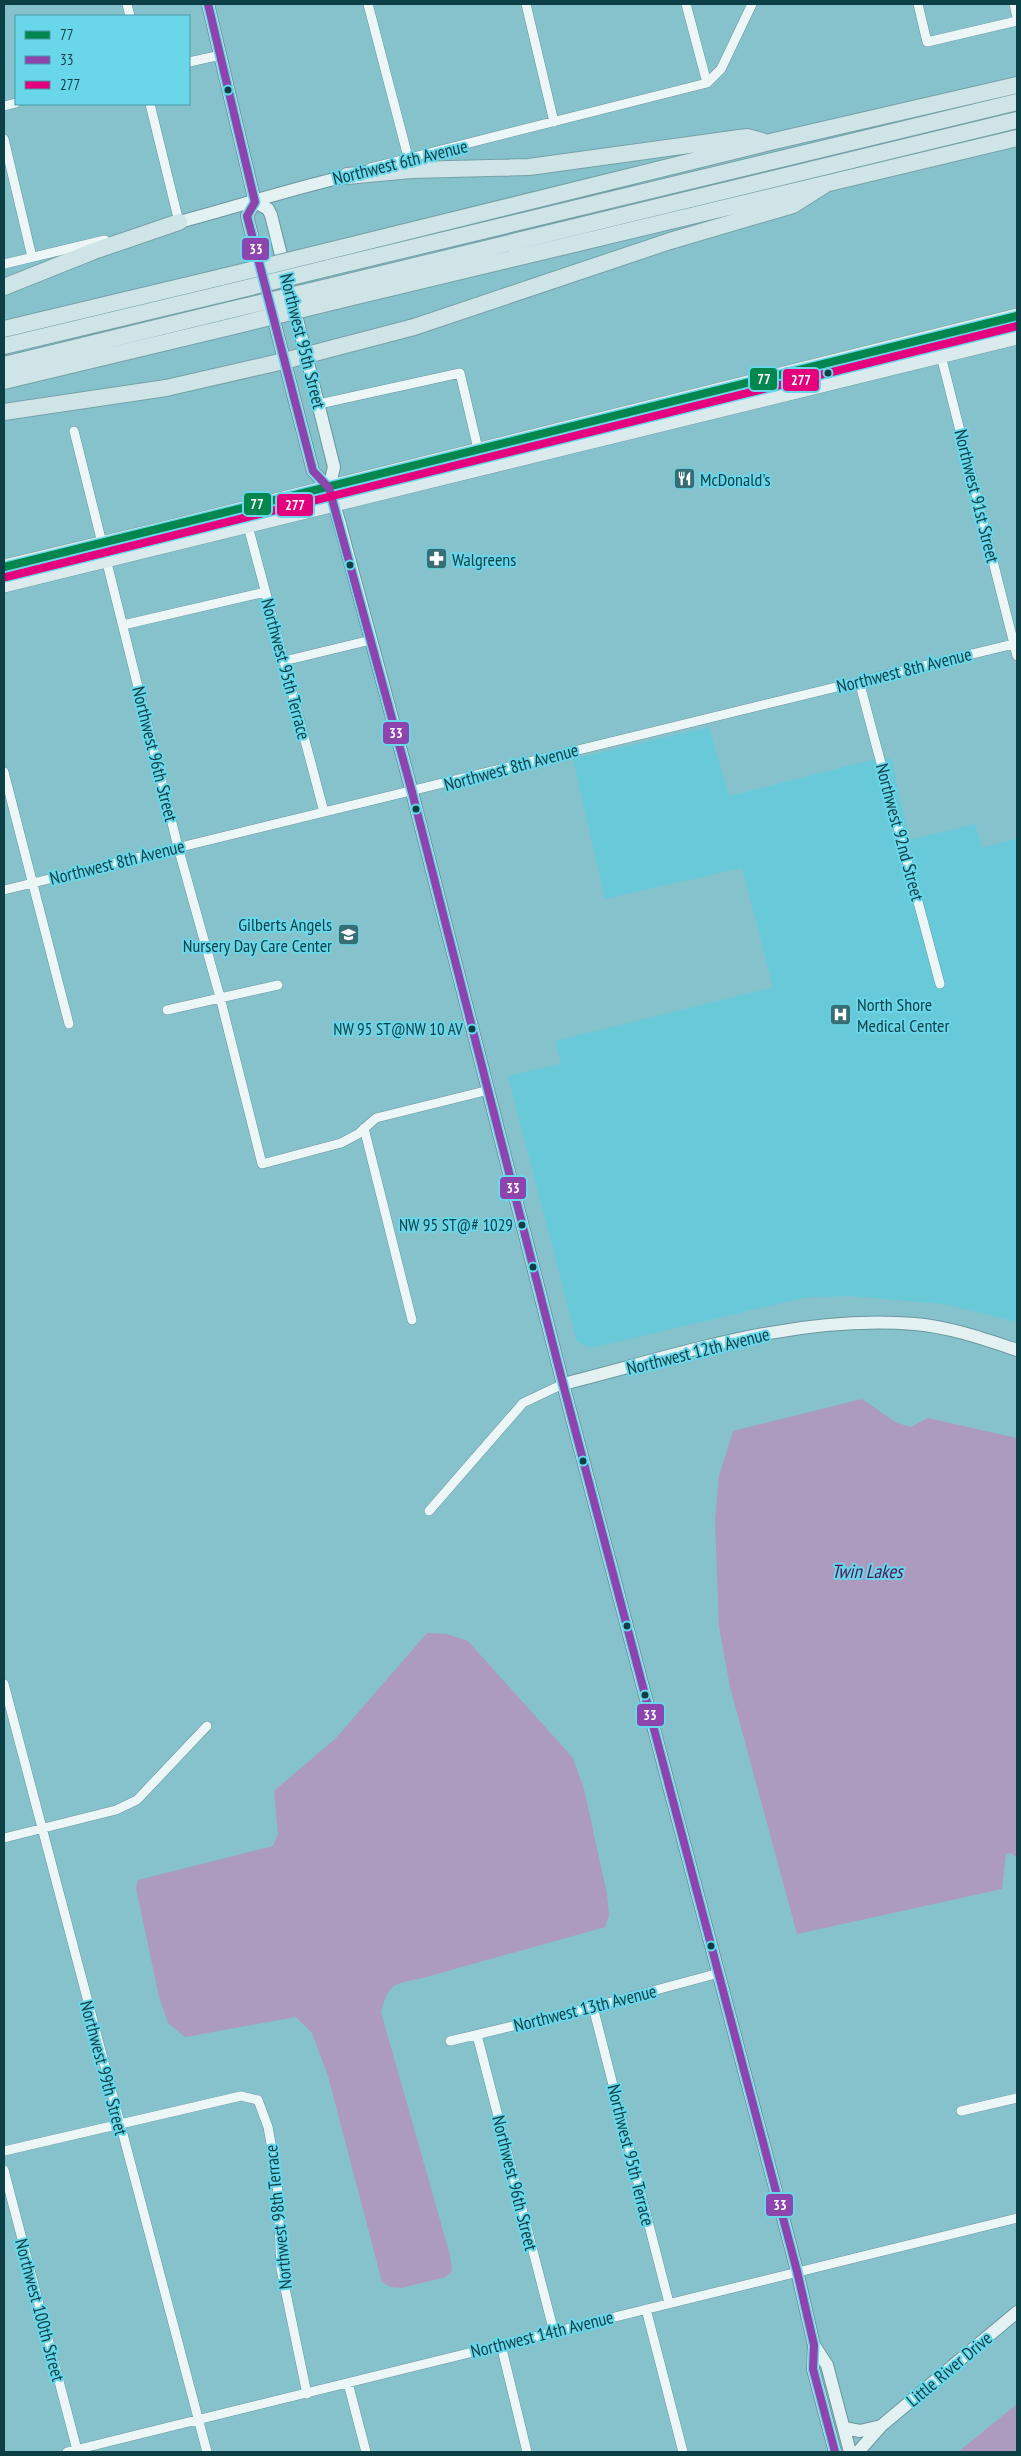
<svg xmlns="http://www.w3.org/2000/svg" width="1021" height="2456" viewBox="0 0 1021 2456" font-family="'PT Sans Narrow',sans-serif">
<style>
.built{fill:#68cad9}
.water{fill:#ac9bbf}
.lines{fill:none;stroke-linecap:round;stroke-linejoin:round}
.street-casing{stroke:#6a979e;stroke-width:10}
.secondary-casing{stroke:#6a979e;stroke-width:14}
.primary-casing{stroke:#75a1a7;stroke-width:16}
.highway-casing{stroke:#75a1a7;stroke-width:18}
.street{stroke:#edf6f7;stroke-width:9}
.secondary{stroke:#e4f1f2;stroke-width:12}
.primary{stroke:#dbebed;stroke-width:15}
.highway{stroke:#cfe4e7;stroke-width:16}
.highway-bridge-casing{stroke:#75a1a7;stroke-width:18;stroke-linecap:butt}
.highway-bridge{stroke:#cfe4e7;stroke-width:16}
.bus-1-casing{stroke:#69d7e9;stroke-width:11}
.bus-2-casing{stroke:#69d7e9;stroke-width:11}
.bus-3-casing{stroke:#69d7e9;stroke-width:11}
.bus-1{stroke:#04874e;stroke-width:8}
.bus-2{stroke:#8e44ad;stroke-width:8}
.bus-3{stroke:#e5007d;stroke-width:8}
.bus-dot{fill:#0d3f46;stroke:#69d7e9;stroke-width:2}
.labels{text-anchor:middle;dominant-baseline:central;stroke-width:4;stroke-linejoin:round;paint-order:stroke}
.bus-label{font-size:17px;fill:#0d3f46;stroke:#69d7e9;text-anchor:end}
.street-label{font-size:18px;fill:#0d3f46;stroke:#69d7e9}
.poi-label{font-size:18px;fill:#0d3f46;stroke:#69d7e9;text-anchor:start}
.water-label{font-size:19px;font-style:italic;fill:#531550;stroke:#69d7e9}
.line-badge{stroke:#69d7e9;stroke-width:2}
.badge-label{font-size:14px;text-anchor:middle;font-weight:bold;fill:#fff}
</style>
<rect width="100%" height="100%" fill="#86c2cc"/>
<path class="built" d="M709,727L729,796L875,759L891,758L910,840L975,824L982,848L1017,838V1322L943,1304L849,1296L803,1298L591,1348L577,1342L508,1076L561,1064L555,1041L773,987L742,868L605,899L573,759Z"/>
<path class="water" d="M862,1399L897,1423L911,1427L928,1418L1017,1438V1858L1011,1853L1006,1854L1002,1889L797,1934L730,1687L719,1627L715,1520L719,1476L733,1431Z
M427,1633L447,1634L468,1641L573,1758L584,1789L607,1894L609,1916L605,1927L423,1978C394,1984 389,1982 381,2012L450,2255L452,2271L446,2277L402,2288L390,2287L382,2282L328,2076L312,2033L296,2017L185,2037L168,2023L159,1997L136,1888L138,1880L273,1846L278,1834L274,1791L336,1738Z
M1017,2404V2452H958Z"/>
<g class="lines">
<defs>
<path id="street" d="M127,4L130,16
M368,4L408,157
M526,4L554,122
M686,4L707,83
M918,4L927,42L1017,21
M1014,4L1017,17
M189,62L221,55
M150,104L179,222L176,223
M4,106L16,103
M4,139L32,257
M370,168L707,83L721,69L752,4
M4,264L105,240
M936,336L1017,656
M319,404L460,373L478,449
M74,431L178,847L220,997L262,1164L341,1143L358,1134L376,1118L489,1090
M248,526L324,812
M123,625L265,592
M284,661L371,640
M859,681L940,984
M4,772L69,1024
M4,890L1017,643
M167,1010L278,985
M364,1128L412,1320
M429,1511L523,1403L563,1384
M4,1684L207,2452
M4,1838L116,1810L137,1800L207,1726
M593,2007L669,2303
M477,2035L554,2332
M450,2041L593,2007L719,1973
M961,2111L1017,2098
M4,2151L241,2096L258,2100L268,2127L277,2177L281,2269L307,2394
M4,2170L77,2450
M646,2309L683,2452
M501,2345L527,2452
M348,2383L366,2452
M67,2452L1017,2218"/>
<path id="secondary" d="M208,4L255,202L247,216L313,471L329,488L339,521L412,792L563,1384L797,2271L814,2345L813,2369L835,2452
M255,202L268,209L271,215L334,467L329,488
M179,222C236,207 290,189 347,176
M563,1384C678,1355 795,1314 915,1324C950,1327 984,1339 1017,1350
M814,2345L827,2365L850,2452
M844,2428L860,2431L881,2426
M858,2452L881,2426L1017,2312"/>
<path id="primary" d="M4,567L151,532L1017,316
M4,585L1017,337"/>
<path id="highway" d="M347,176L411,170L529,167L747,137L762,141
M324,252L770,142L1017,85
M328,268L1017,102
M332,286L1017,120
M4,287L94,251L179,222
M336,301L1017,138
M4,329L222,277
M4,346L226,293
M4,365L230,310
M4,381L234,326
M4,412L166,388L284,361L414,327L670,241L793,205L826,184"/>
</defs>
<use href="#street" class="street-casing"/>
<use href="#secondary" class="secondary-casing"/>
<use href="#primary" class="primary-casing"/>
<use href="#highway" class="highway-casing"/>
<use href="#street" class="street"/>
<use href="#secondary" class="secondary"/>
<use href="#primary" class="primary"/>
<use href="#highway" class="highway"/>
<defs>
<path id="highway-bridge" d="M222,277L324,252
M226,293L328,268
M230,310L332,286
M234,326L336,301"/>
</defs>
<use href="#highway-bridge" class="highway-bridge-casing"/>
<use href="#highway-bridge" class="highway-bridge"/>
<defs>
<path id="bus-1" d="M4,567L1017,316"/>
<path id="bus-2" d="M208,4L255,202L247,216L313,471L329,488L412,792L563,1384L797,2271L814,2345L813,2369L835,2452"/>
<path id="bus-3" d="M6,577L1017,326"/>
</defs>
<use href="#bus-1" class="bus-1-casing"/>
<use href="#bus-2" class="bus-2-casing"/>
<use href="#bus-3" class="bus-3-casing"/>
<use href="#bus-1" class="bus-1"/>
<use href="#bus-2" class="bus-2"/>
<use href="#bus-3" class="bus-3"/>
</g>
<defs>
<symbol id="restaurant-square" viewBox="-11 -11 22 22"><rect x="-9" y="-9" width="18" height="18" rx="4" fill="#376d75" stroke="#69d7e9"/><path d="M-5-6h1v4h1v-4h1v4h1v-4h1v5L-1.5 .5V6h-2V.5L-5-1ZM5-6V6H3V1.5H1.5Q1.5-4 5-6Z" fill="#fff"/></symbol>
<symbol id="pharmacy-square" viewBox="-11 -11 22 22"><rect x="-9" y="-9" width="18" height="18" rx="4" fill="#376d75" stroke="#69d7e9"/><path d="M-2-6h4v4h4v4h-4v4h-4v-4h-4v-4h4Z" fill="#fff"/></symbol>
<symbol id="school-square" viewBox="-11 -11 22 22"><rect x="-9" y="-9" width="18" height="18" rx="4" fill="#376d75" stroke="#69d7e9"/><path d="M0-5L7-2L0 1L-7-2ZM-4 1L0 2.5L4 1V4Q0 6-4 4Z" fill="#fff"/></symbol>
<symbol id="hospital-square" viewBox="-11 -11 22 22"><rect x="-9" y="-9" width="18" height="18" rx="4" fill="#376d75" stroke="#69d7e9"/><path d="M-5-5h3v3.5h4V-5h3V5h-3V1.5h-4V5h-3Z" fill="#fff"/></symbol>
</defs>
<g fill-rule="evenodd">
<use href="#restaurant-square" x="672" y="466" width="25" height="25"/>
<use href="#pharmacy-square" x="424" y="546" width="25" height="25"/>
<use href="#school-square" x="336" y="922" width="25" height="25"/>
<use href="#hospital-square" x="828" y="1002" width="25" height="25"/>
</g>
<g class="bus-dot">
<circle cx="228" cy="90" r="4.5"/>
<circle cx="828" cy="373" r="4.5"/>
<circle cx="350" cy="565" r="4.5"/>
<circle cx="416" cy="809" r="4.5"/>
<circle cx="472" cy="1029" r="4.5"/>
<circle cx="522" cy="1225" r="4.5"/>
<circle cx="533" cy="1267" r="4.5"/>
<circle cx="583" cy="1461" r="4.5"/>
<circle cx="627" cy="1626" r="4.5"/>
<circle cx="645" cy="1695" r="4.5"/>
<circle cx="711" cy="1946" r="4.5"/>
</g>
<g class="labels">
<g class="bus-label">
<text x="463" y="1029">NW 95 ST@NW 10 AV</text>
<text x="513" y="1225">NW 95 ST@# 1029</text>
</g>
<g class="street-label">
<text transform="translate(400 162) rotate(-14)">Northwest 6th Avenue</text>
<text transform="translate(303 341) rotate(76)">Northwest 95th Street</text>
<text transform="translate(977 496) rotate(76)">Northwest 91st Street</text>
<text transform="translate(286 669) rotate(75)">Northwest 95th Terrace</text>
<text transform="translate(904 670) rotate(-14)">Northwest 8th Avenue</text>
<text transform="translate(155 754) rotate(76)">Northwest 96th Street</text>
<text transform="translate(511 767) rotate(-15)">Northwest 8th Avenue</text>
<text transform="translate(900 832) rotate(75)">Northwest 92nd Street</text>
<text transform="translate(117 862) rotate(-14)">Northwest 8th Avenue</text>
<text transform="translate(698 1351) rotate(-14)">Northwest 12th Avenue</text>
<text transform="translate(585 2008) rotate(-14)">Northwest 13th Avenue</text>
<text transform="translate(104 2068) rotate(75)">Northwest 99th Street</text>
<text transform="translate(631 2155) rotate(76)">Northwest 95th Terrace</text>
<text transform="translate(515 2183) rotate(76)">Northwest 96th Street</text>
<text transform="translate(278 2217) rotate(-96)">Northwest 98th Terrace</text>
<text transform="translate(40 2310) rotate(75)">Northwest 100th Street</text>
<text transform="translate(542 2334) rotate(-14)">Northwest 14th Avenue</text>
<text transform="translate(949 2369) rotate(-40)">Little River Drive</text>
</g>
<g class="poi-label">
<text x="700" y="479">McDonald's</text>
<text x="452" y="559">Walgreens</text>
<text x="332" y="924" text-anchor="end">Gilberts Angels<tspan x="332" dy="21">Nursery Day Care Center</tspan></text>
<text x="857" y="1004">North Shore<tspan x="857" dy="21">Medical Center</tspan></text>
</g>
<g class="water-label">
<text x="867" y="1571">Twin Lakes</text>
</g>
</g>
<g class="line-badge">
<rect x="241" y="237" width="29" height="24" rx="5" fill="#8e44ad"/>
<rect x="749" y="367" width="29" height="24" rx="5" fill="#04874e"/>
<rect x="782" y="368" width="38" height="24" rx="5" fill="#e5007d"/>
<rect x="243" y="492" width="29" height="24" rx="5" fill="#04874e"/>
<rect x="276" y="493" width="38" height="24" rx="5" fill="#e5007d"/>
<rect x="382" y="721" width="28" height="24" rx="5" fill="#8e44ad"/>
<rect x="499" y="1176" width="28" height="24" rx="5" fill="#8e44ad"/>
<rect x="636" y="1703" width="29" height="24" rx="5" fill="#8e44ad"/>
<rect x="765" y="2193" width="29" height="24" rx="5" fill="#8e44ad"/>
</g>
<g class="badge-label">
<text x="256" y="254">33</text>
<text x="764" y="384">77</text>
<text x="801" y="385">277</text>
<text x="257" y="509">77</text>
<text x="295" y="510">277</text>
<text x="396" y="738">33</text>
<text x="513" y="1193">33</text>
<text x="650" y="1720">33</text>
<text x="780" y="2210">33</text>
</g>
<rect width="1021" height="2456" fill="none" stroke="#0d3f46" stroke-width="10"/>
<rect x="15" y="15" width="175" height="90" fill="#69d7e9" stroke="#449aa8"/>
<rect x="25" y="31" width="25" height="8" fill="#04874e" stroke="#449aa8"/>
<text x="60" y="40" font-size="15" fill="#0d3f46">77</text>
<rect x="25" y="56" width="25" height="8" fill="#8e44ad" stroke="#449aa8"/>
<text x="60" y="65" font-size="15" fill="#0d3f46">33</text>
<rect x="25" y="81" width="25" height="8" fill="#e5007d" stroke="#449aa8"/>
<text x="60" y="90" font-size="15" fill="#0d3f46">277</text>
</svg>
